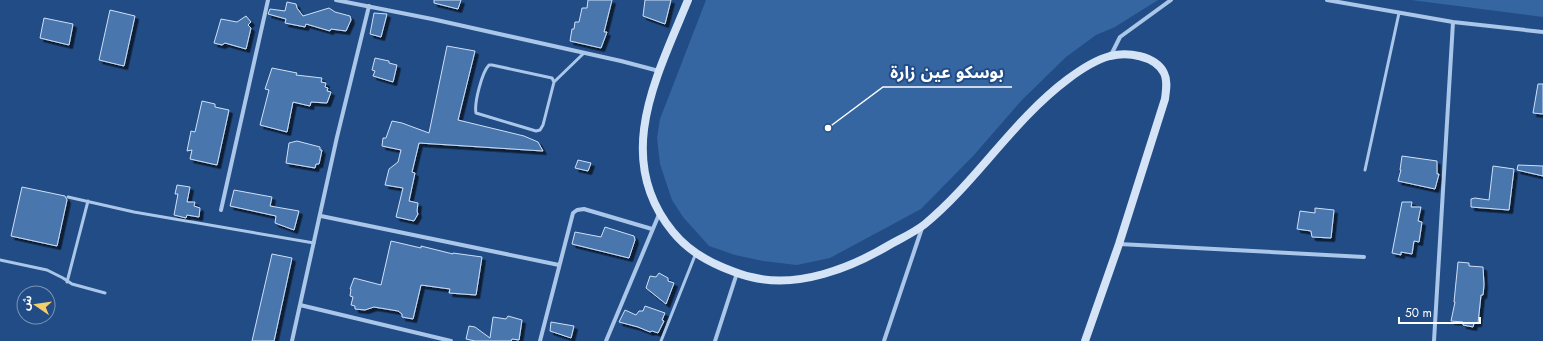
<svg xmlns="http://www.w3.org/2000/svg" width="1543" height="341" viewBox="0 0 1543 341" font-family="Jost,'Noto Sans Arabic',sans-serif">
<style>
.green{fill:#3566a2}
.building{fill:#4a76ad;stroke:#cee0f7;filter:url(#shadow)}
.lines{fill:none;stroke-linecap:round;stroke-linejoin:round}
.service{stroke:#aac6e9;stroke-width:3}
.minor{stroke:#aac6e9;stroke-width:4}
.secondary{stroke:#d5e3f7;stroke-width:8}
.leader{fill:none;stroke:#fff;stroke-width:1.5}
.callout-dot{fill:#fff;stroke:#214c85;stroke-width:1.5}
.callout-label{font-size:17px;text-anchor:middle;font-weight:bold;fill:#fff;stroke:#214c85;stroke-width:4;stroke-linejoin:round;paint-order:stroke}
</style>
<defs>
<filter id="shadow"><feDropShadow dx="3.5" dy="3.5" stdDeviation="0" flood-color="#0009"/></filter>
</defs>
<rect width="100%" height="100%" fill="#214c85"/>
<path class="green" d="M706,0H1158L1115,27L1096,35L1066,57L1021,101L974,155L921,209L830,258L797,265L763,261L735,255L709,246L683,217L672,200L660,164L657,138L660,119Z
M1411,0H1543V17Z"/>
<path class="building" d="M434,0H461L458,9L434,3Z
M588,0H612L604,32H607L601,48L570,41L572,29H574L575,22H579L582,8H587Z
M645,0H671L665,24L643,16Z
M287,2L296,4L297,8L303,16L329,8L335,12L350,16L351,20L346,31L331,29L330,31L306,24L305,27L285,23L286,19L268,14L270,9L285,11Z
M110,10L135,16L124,66L99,60Z
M374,13L387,14L381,37L370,34Z
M246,16L251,22L248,25L251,28L246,49L225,43L222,45L214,43L221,19L237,22Z
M44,18L73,24L69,45L40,38Z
M447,46L475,51L458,120L524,136L538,142L543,151L419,143L412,172L415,173L409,201L418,203L417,211L418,214L414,221L396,217L403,188L385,185L389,169L398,162L401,150L382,146L383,138H386L392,121L402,123L429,133Z
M375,58L389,61V63L397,65L393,82L373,76L375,71L372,70Z
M272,68L297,73L296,75L322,78L321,82L326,83L325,87L328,88L327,91L331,92L327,103L311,102L310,106L293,102L287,132L260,125L269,90L265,89Z
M1538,84H1543V114L1533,113Z
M202,101L215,104V107L229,110L217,165L190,159L192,150L187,151L191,131L195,132Z
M297,141L320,147V150H322L319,164H316L315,168L286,163L289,143Z
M1402,156L1437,161V174H1439L1435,189L1398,181L1401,170H1400Z
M578,160L591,163L588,171L575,168Z
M1518,165L1543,166V176L1517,170Z
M1493,166L1514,169L1509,210L1471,207V199L1475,198L1489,200Z
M177,185L190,187L187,202H195L194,206L200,208L199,217L187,215L186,218L174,215L178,194H175Z
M22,187L65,196L67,200L57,246L11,236Z
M234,190L272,197L270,206L299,211L294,230L275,223L276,216L230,206Z
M1402,202H1412L1411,207H1421L1418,221L1422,222L1419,242L1414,241L1412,254L1401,252V255L1392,253Z
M1315,208L1334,210L1331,238L1312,237L1311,231L1297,229L1300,211L1315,213Z
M605,227L634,236L635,240L629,258L572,244L575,232L601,237Z
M391,241L421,248V246L453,254V253L482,257L476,295L449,293L450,289L421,285L413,319L402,317V314L398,311L374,307L365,310L355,309V306L351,305L353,297L350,296L351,289H350L354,278L381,285Z
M272,254L292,258L274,341H252Z
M1458,262L1469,263V266L1483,267L1484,285L1483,295H1481L1478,323H1474L1473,327L1463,325V322L1451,321L1455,302H1454Z
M659,273L668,278V281L674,283L666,304L646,288L650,276L656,277Z
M645,306L665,313L662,320L664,321L658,333L652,331L650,332L638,327L619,322L625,310L636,315L639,311H643Z
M508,316L522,320L519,340L512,339L511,341H475L466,339L469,326L475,327L490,338L493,317L506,319Z
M551,322L574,326L571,338L550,331Z"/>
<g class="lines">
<path class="service" d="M489,65H492L552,78L554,82L543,125L540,130L536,131L476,113C474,103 482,72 489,65Z
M554,82L584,53
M1365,170L1399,13
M68,197L134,212L314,243
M0,260L47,270L63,278L72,284L105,293
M67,282L88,201
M661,341L696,253"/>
<path class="minor" d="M336,0L432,19L621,61L659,71
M1327,0L1453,22L1543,32
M1111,55L1120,37L1171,0
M221,210L268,0
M321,216L559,265
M1119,244L1364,257
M300,305L451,341
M292,341L337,137L369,6
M540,341L573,213L577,210L584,209L652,229
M606,341L660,212
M715,341L737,273
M884,341L922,228
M1434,341L1453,22"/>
<path class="secondary" d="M688,0C657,76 612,158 673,232C686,248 703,259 722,267C732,271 741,275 751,277C798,289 851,268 891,244C902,238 915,232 925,224C977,181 1013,120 1068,79C1080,70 1095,60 1110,56C1127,52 1155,55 1164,73C1168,81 1166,90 1165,99L1119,244L1085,341"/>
</g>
<path class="leader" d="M828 128L883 87H1012"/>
<circle class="callout-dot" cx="828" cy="128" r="4"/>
<g class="callout-label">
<text x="947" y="78">بوسكو عين زارة</text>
</g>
<g transform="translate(36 305) rotate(283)"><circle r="19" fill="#214c85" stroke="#7a94b6"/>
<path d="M0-3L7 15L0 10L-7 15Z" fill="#f5ce6b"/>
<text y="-6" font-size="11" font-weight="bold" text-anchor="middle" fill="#ffffff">ش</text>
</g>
<path d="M1399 317v6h81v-6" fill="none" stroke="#ffffff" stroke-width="2"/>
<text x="1405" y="317" font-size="12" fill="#ffffff" stroke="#214c85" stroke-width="3" paint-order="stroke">50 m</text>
</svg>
